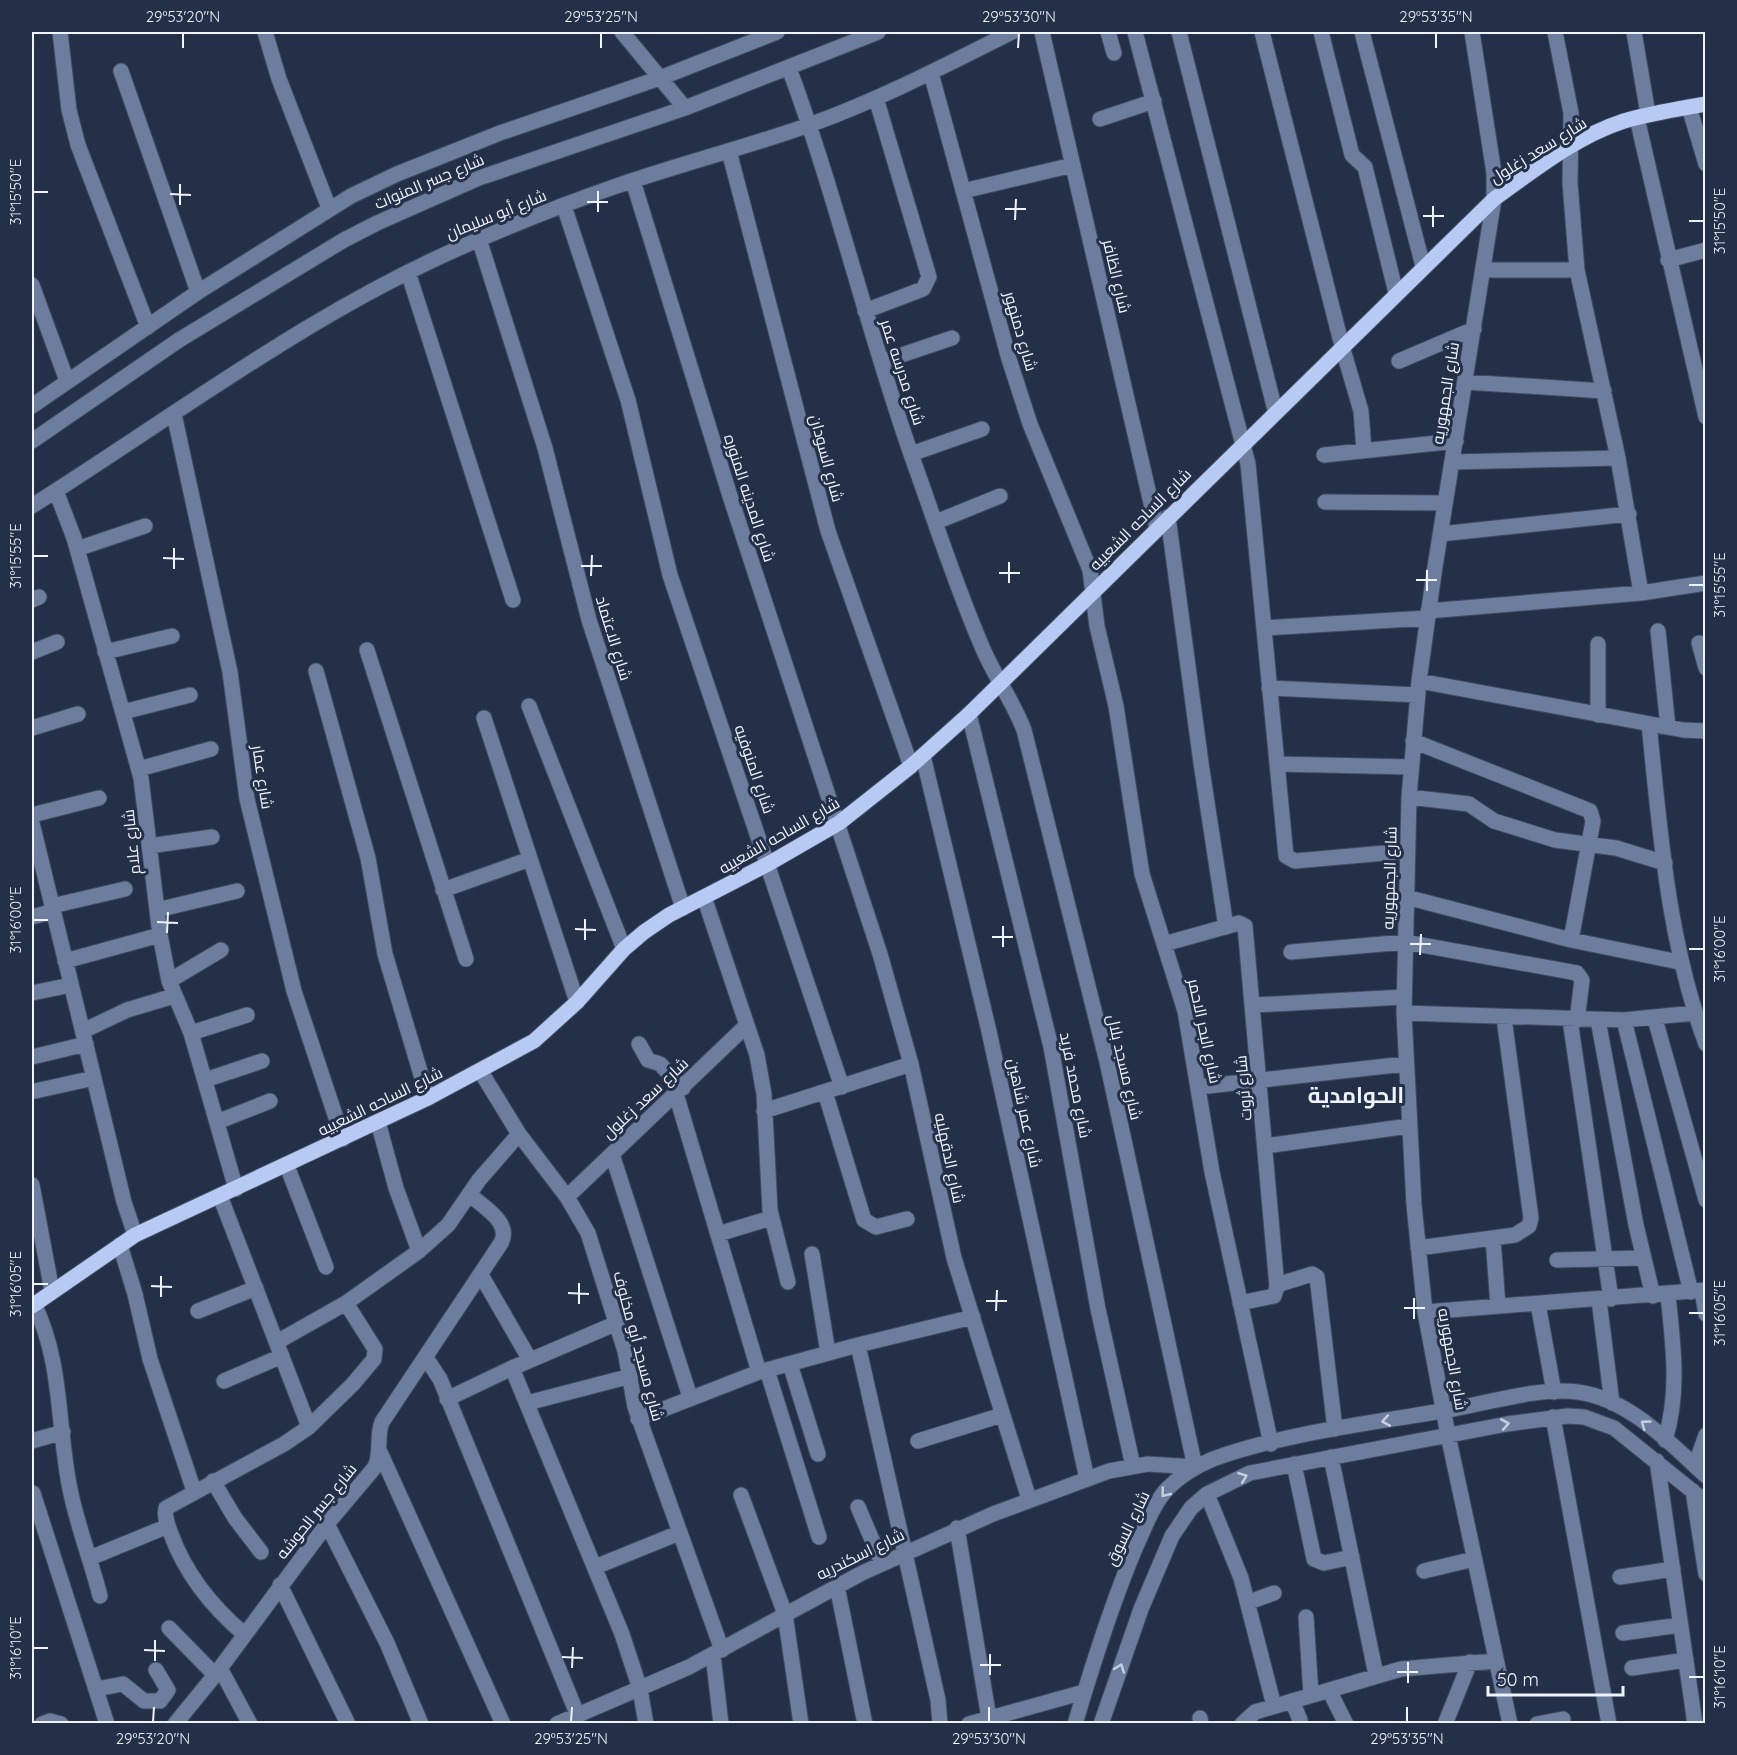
<svg xmlns="http://www.w3.org/2000/svg" width="1737" height="1755" viewBox="0 0 1737 1755" font-family="Quicksand,Cairo,sans-serif">
<style>
.lines{fill:none;stroke-linecap:round;stroke-linejoin:round}
.minor-casing{stroke:#404a61;stroke-width:17}
.major-casing{stroke:#404a61;stroke-width:17}
.minor{stroke:#6d7d9e;stroke-width:15}
.major{stroke:#b6caf3;stroke-width:15}
.oneway{stroke:#c8d0e0}
.ticks{fill:none;stroke:#eff3fd;stroke-width:2}
.labels{text-anchor:middle;dominant-baseline:central;stroke-width:6;stroke-linejoin:round;paint-order:stroke}
.street-label{font-size:16px;fill:#eff3fd;stroke:#242f48}
.district-label{font-size:22px;font-weight:bold;fill:#eff3fd;stroke:#242f48}
.neatline{fill:none;stroke:#eff3fd;stroke-width:2}
.ticks-label{font-size:15px;text-anchor:middle;fill:#eff3fd}
</style>
<rect width="100%" height="100%" fill="#242f48"/>
<g class="lines">
<defs>
<path id="minor" d="M60,32L69,110L78,145L148,327
M265,32L279,79L329,208
M622,32L685,108
M1042,32L1157,529
M1108,32L1114,53
M1135,32L1248,464L1286,856L1295,861L1407,851
M1179,32L1275,410
M1262,32L1342,346L1361,411L1364,451
M1321,32L1352,155L1365,167L1396,293
M1362,32L1423,266
M1472,32L1494,173V199L1434,573L1419,681L1409,797L1404,1013L1414,1205L1425,1312L1448,1435L1510,1724
M1555,32L1571,113L1570,183L1577,270L1618,458L1641,593
M1634,32L1648,114
M121,71L198,292
M931,73L1009,359L1030,424L1090,570L1097,626L1116,706L1142,874L1185,1011L1212,1172L1271,1444
M1689,107L1706,164
M1637,118L1706,417
M1100,119L1154,101
M729,151L828,531L911,766
M633,181L730,496L880,954L911,1064L954,1258L1029,1499
M963,191L1073,165
M564,206L628,400L670,575L842,1087
M479,239L545,448L589,620L683,908
M1668,260L1706,250
M1484,270H1577
M408,272L513,600
M32,285L67,381
M865,311L923,289L929,277L876,98
M1399,361L1474,329
M881,362L952,338
M1465,382L1604,391
M32,406L198,292L351,196L397,174L500,133L660,78L777,32
M174,414L230,672L247,799L294,991L343,1139
M32,441L179,340L344,240L377,223L479,178L685,108L878,32
M911,454L982,429
M1324,455L1456,441
M1452,462L1618,458
M56,491L74,538L141,778L160,935L169,981L191,1033L236,1189
M1325,502L1445,503
M32,506C178,414 319,306 480,239C522,221 565,204 608,189C675,165 745,148 812,124C881,99 946,65 1012,32
M1168,517L1201,763L1226,927
M936,522L1000,496
M1440,534L1629,514
M77,549L145,526
M32,600L39,597
M1428,611L1641,593L1706,583
M1264,628L1427,618
M1658,631L1668,727
M1699,643L1706,668
M1598,644V715
M367,650L466,959
M32,652L57,642
M105,652L172,636
M316,671L368,858L385,954L428,1098
M1419,681L1683,730L1706,731
M1269,688L1418,695
M529,706L624,949
M123,712L190,695
M969,714L1051,1047L1098,1309L1133,1466
M484,718L577,1002
M1649,724C1660,832 1668,942 1706,1044
M32,728L78,714
M1413,741L1590,811L1593,821L1571,940
M923,756L988,1027L1087,1479
M1277,764L1411,767
M139,769L211,749
M1409,797L1469,804L1494,821L1555,840L1616,848L1665,863
M32,815L99,798
M32,823L124,1202L135,1235
M149,846L212,837
M443,890L530,859
M704,897L757,1055L764,1094L770,1210L788,1282
M1406,897L1571,940L1679,962
M52,906L125,889
M157,910L237,891
M32,917L54,911
M1164,944L1239,923L1245,926L1277,1287L1274,1296L1240,1303
M1291,952L1405,942L1577,973L1582,980L1577,1020
M65,961L160,935
M169,981L221,950
M32,993L71,985
M1254,1005L1404,997
M1404,1013L1624,1020L1694,1013
M1655,1019L1706,1200
M1570,1020L1611,1299
M1598,1020L1636,1225L1653,1296
M1624,1020L1691,1292
M83,1031L127,1010L174,996
M191,1033L247,1015
M639,1044L648,1060L660,1064L683,1088
M32,1057L86,1044
M481,1072L519,1134L567,1197L588,1233L625,1351L635,1407L722,1650
M205,1080L262,1061
M1199,1087L1405,1064
M35,1091L94,1078
M825,1092L864,1220L876,1227L907,1219
M676,1094L759,1372
M764,1111L911,1064
M217,1122L270,1101
M378,1122L396,1188L419,1251
M1266,1146L1409,1126
M612,1154L690,1397
M287,1166L326,1267
M32,1185L52,1291
M220,1196L309,1427
M567,1197L747,1025
M718,1234L771,1218
M1493,1238L1498,1306
M120,1245L135,1294L150,1359L194,1491
M1418,1248L1515,1235L1529,1226L1531,1218L1504,1018
M812,1254L828,1353
M1557,1260L1643,1258
M481,1275L530,1360
M1277,1285L1312,1274L1317,1277L1335,1429
M1702,1291L1706,1314
M1599,1300L1612,1403
M34,1304C63,1363 57,1426 70,1489C77,1525 91,1560 100,1596
M1538,1304L1554,1392
M198,1311L256,1288
M1425,1312L1706,1290
M277,1342L346,1303L419,1251L448,1225L479,1180L519,1134
M858,1345L938,1700L940,1724
M426,1358L440,1379L578,1716
M790,1364L818,1454
M512,1368L622,1634L640,1689L646,1724
M767,1370L819,1537
M224,1381L282,1356
M447,1399L512,1368L617,1323
M527,1403L631,1376
M1553,1417L1609,1724
M638,1419L759,1372L858,1345L973,1317
M1665,1440C1680,1391 1673,1345 1668,1295
M32,1441L63,1432
M918,1441L1002,1415
M380,1452L503,1724
M1331,1457L1376,1675
M1657,1461L1695,1724
M1294,1464L1314,1559L1324,1563L1352,1557
M1695,1466L1706,1435
M213,1481L235,1518L261,1552
M1693,1491L1706,1574
M33,1493L107,1724
M1207,1494L1241,1578L1274,1706
M741,1495L785,1614L801,1724
M858,1507L882,1563
M327,1524L387,1643L421,1724
M957,1528L989,1718
M90,1558L168,1526
M595,1567L679,1533
M1424,1571L1474,1559
M1620,1577L1673,1569
M280,1585L348,1724
M837,1586L865,1724
M1249,1602L1274,1593
M1306,1617L1311,1695
M169,1628L215,1675
M1623,1633L1680,1625
M244,1634C211,1606 186,1575 171,1534C168,1526 164,1517 166,1508L284,1444L309,1427L353,1384L374,1359L375,1349L346,1303
M713,1655L721,1724
M220,1668L250,1724
M1632,1668L1686,1660
M96,1689L123,1684L144,1701H160L168,1690L156,1670
M1329,1690L1346,1724
M1292,1701L1300,1720
M1200,1718L1201,1724
M42,1724L50,1721L61,1724
M175,1724L215,1675L327,1524L375,1467C382,1452 376,1437 382,1422L501,1243C512,1222 483,1207 469,1194
M557,1724L689,1667L862,1573L993,1514L1109,1471L1148,1464L1195,1467L1107,1062L1024,730C1013,701 995,677 983,649C956,587 935,521 912,457C867,329 836,195 789,68
M969,1724L1084,1692
M1075,1724C1093,1663 1112,1602 1137,1544C1146,1525 1153,1504 1168,1488C1181,1475 1196,1466 1213,1459C1288,1432 1375,1423 1453,1409C1491,1402 1541,1387 1578,1392C1629,1399 1670,1443 1706,1476
M1101,1724L1141,1609L1172,1536L1191,1508L1207,1494L1250,1473L1507,1424L1568,1416L1584,1417L1614,1428L1706,1502
M1242,1724L1255,1712L1401,1669L1495,1661
M1445,1724L1470,1662
M1537,1724L1563,1719"/>
<path id="major" d="M32,1306L135,1235L428,1098L534,1041L577,1002L624,949L644,932L669,915L768,864L839,823L911,766L969,714L1494,199C1534,170 1577,136 1624,121C1651,113 1678,109 1706,104"/>
</defs>
<use href="#minor" class="minor-casing"/>
<use href="#major" class="major-casing"/>
<use href="#minor" class="minor"/>
<use href="#major" class="major"/>
</g>
<defs><path id="oneway-chevron" d="M-2-3.5L2.5 0L-2 3.5" fill="none" stroke-width="1.6" stroke-linecap="round" stroke-linejoin="round" transform="scale(1.5)"/></defs>
<g class="oneway">
<use href="#oneway-chevron" transform="translate(1386 1421) rotate(170)"/>
<use href="#oneway-chevron" transform="translate(1505 1424) rotate(-10)"/>
<use href="#oneway-chevron" transform="translate(1645 1424) rotate(-144)"/>
<use href="#oneway-chevron" transform="translate(1243 1477) rotate(-21)"/>
<use href="#oneway-chevron" transform="translate(1165 1493) rotate(129)"/>
<use href="#oneway-chevron" transform="translate(1120 1668) rotate(-70)"/>
</g>
<path class="ticks" d="M183,48V33M601,48V33M1018,48L1019,33M1436,48V33M33,192H48M170,194L191,195M587,202H608M180,205V184M1005,209H1026M598,212V191M1423,216H1444M1015,220L1016,199M1689,221H1704M1433,227V206M33,556H48M163,558L184,559M581,566H602M174,569V548M999,573H1020M591,576L592,555M1416,580H1437M1009,583V562M1689,585H1704M1427,591V570M33,920H48M157,922L178,923M575,929L596,930M167,933L168,912M992,937H1013M585,940V919M1410,944H1431M1003,947V926M1689,949H1704M1420,955L1421,934M33,1284H48M151,1286L172,1287M568,1293L589,1294M161,1297V1276M986,1301H1007M579,1304V1283M1404,1308H1425M996,1311L997,1290M1689,1313H1704M1414,1319V1298M33,1648H48M144,1650L165,1651M562,1657L583,1658M155,1661V1640M980,1665H1001M572,1668L573,1647M1397,1672H1418M990,1675V1654M1689,1677H1704M1408,1683V1662M153,1722L154,1707M571,1722L572,1707M989,1722V1707M1407,1722V1707"/>
<g class="labels">
<g class="street-label">
<text transform="translate(1538 150) rotate(-32)">شارع سعد زغلول</text>
<text transform="translate(429 181) rotate(-23)">شارع جسر المنوات</text>
<text transform="translate(496 214) rotate(-22)">شارع أبو سليمان</text>
<text transform="translate(1117 276) rotate(77)">شارع الظافر</text>
<text transform="translate(1021 331) rotate(74)">شارع دمنهور</text>
<text transform="translate(903 372) rotate(72)">شارع مدرسه عمر</text>
<text transform="translate(1445 393) rotate(-81)">شارع الجمهوريه</text>
<text transform="translate(827 458) rotate(75)">شارع السودان</text>
<text transform="translate(750 498) rotate(72)">شارع المدينه المنوره</text>
<text transform="translate(1140 519) rotate(-45)">شارع الساحه الشعبيه</text>
<text transform="translate(614 638) rotate(73)">شارع الاعتماد</text>
<text transform="translate(755 769) rotate(71)">شارع المنوفيه</text>
<text transform="translate(263 777) rotate(81)">شارع عمار</text>
<text transform="translate(779 835) rotate(-30)">شارع الساحه الشعبيه</text>
<text transform="translate(131 842) rotate(-96)">شارع علام</text>
<text transform="translate(1389 878) rotate(-88)">شارع الجمهوريه</text>
<text transform="translate(1205 1031) rotate(78)">شارع البحر الاحمر</text>
<text transform="translate(1125 1067) rotate(77)">شارع مسجد بلال</text>
<text transform="translate(1076 1085) rotate(79)">شارع محمد فريد</text>
<text transform="translate(1243 1088) rotate(-95)">شارع ثروت</text>
<text transform="translate(645 1098) rotate(-43)">شارع سعد زغلول</text>
<text transform="translate(380 1101) rotate(-26)">شارع الساحه الشعبيه</text>
<text transform="translate(1025 1113) rotate(78)">شارع عمر شاهين</text>
<text transform="translate(950 1158) rotate(78)">شارع الدقهليه</text>
<text transform="translate(639 1346) rotate(75)">شارع مسجد أبو مخلوف</text>
<text transform="translate(1453 1359) rotate(80)">شارع الجمهوريه</text>
<text transform="translate(316 1511) rotate(-51)">شارع جسر الحوشه</text>
<text transform="translate(1127 1528) rotate(-64)">شارع السوق</text>
<text transform="translate(860 1554) rotate(-26)">شارع اسكندريه</text>
</g>
<g class="district-label">
<text x="1356" y="1095">الحوامدية</text>
</g>
</g>
<rect width="1737" height="1755" fill="none" stroke="#242f48" stroke-width="66"/>
<path d="M1488 1686v9h135v-9" fill="none" stroke="#eff3fd" stroke-width="3"/>
<text x="1497" y="1686" font-size="18" fill="#eff3fd" stroke="#242f48" stroke-width="4.5" paint-order="stroke">50 m</text>
<rect x="33" y="33" width="1671" height="1689" class="neatline"/>
<g class="ticks-label">
<text x="183" y="22">29°53'20"N</text>
<text x="601" y="22">29°53'25"N</text>
<text x="1019" y="22">29°53'30"N</text>
<text x="1436" y="22">29°53'35"N</text>
<text transform="translate(16 192) rotate(-90)" y="5">31°15'50"E</text>
<text transform="translate(1720 221) rotate(-90)" y="5">31°15'50"E</text>
<text transform="translate(16 556) rotate(-90)" y="5">31°15'55"E</text>
<text transform="translate(1720 585) rotate(-90)" y="5">31°15'55"E</text>
<text transform="translate(16 920) rotate(-90)" y="5">31°16'00"E</text>
<text transform="translate(1720 949) rotate(-90)" y="5">31°16'00"E</text>
<text transform="translate(16 1284) rotate(-90)" y="5">31°16'05"E</text>
<text transform="translate(1720 1313) rotate(-90)" y="5">31°16'05"E</text>
<text transform="translate(16 1648) rotate(-90)" y="5">31°16'10"E</text>
<text transform="translate(1720 1677) rotate(-90)" y="5">31°16'10"E</text>
<text x="153" y="1744">29°53'20"N</text>
<text x="571" y="1744">29°53'25"N</text>
<text x="989" y="1744">29°53'30"N</text>
<text x="1407" y="1744">29°53'35"N</text>
</g>
</svg>
